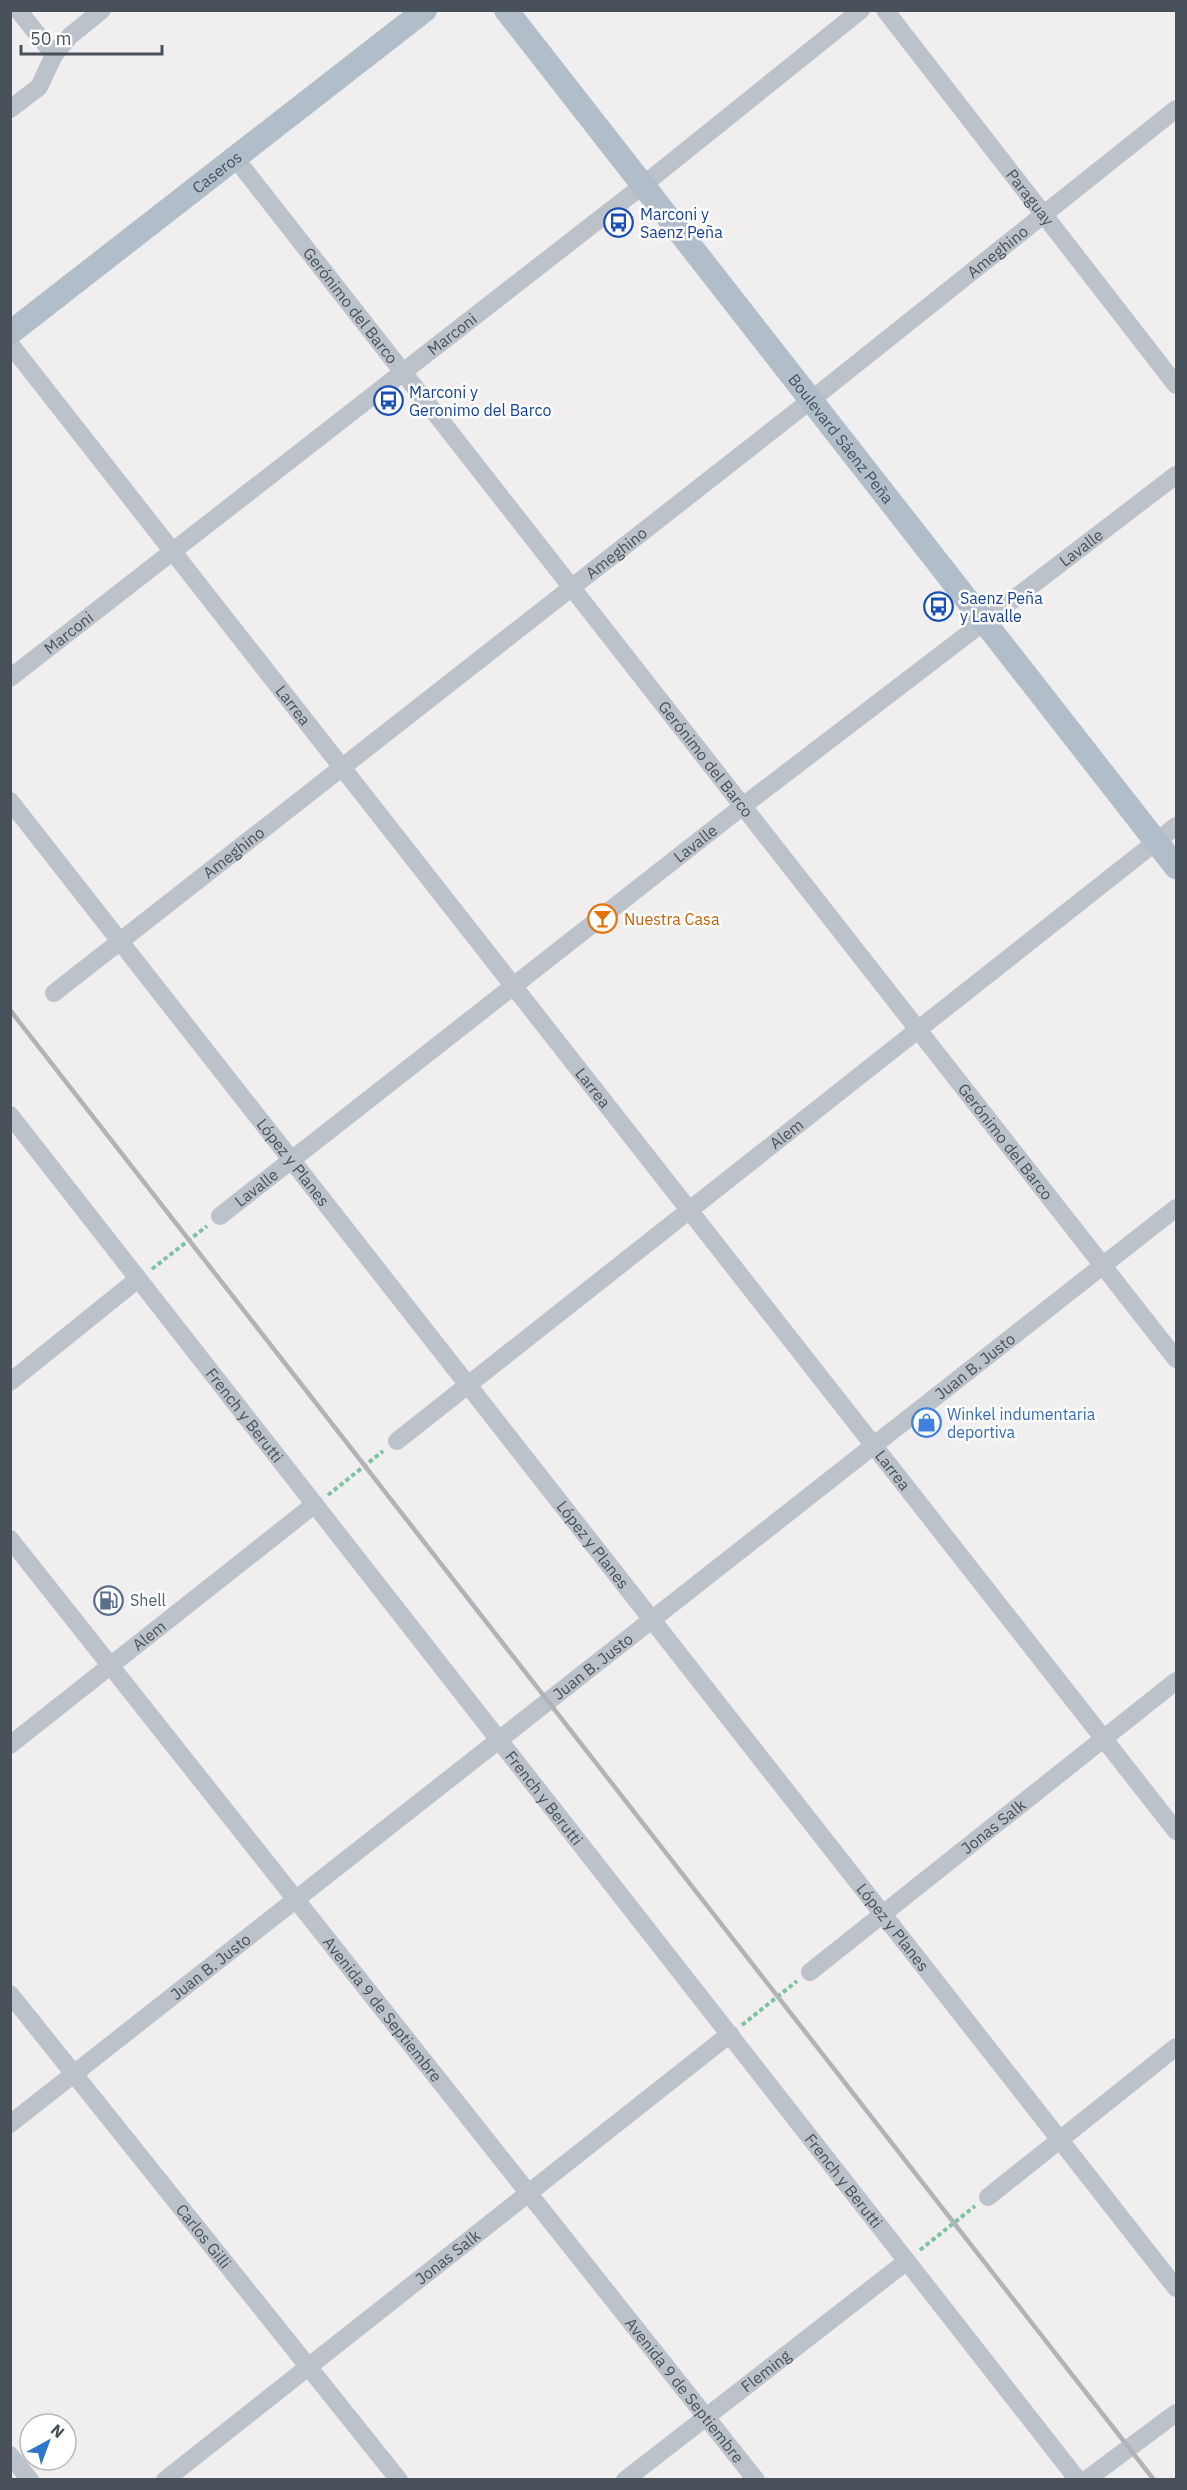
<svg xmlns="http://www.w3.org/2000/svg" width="1187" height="2490" viewBox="0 0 1187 2490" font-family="'IBM Plex Sans',sans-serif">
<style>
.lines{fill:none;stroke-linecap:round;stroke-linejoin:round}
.path{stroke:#7dc39f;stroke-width:4;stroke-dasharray:4.5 3;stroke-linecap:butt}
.minor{stroke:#bbc2c9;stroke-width:18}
.major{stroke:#b1beca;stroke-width:24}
.rail{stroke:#b1b3b7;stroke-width:4.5}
.labels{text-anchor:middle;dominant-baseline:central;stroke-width:5;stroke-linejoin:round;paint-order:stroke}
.street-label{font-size:16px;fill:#485159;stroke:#fff}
.transit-label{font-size:16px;fill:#164399;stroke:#fff;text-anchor:start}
.food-label{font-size:16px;fill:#c56008;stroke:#fff;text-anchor:start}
.shop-label{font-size:16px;fill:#366cbe;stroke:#fff;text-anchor:start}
.service-label{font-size:16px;fill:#4e5e75;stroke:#fff;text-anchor:start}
</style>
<rect width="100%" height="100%" fill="#f0eeee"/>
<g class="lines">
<path class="path" d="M152,1269L207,1226
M328,1495L383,1451
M742,2025L797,1981
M920,2250L975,2206"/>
<g class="minor">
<path d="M18,10L54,55"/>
<path id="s1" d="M885,10L1176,385"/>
<path d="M10,109L39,87L54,55L70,36L102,10"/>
<path id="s2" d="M236,159L1176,1359"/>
<path id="s3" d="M10,344L1176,1831"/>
<path id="s4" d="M10,678L642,186L861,10"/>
<path id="s5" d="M10,801L1176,2288"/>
<path id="s6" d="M54,993L811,400L1176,109"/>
<path id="s7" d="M10,1115L1078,2480"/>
<path id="s8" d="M220,1216L743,806L1176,475"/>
<path d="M10,1382L138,1279"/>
<path id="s9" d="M397,1441L1176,826"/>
<path id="s10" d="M10,1539L756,2480"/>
<path id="s11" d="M10,1745L315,1504"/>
<path id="s12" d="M810,1972L1176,1681"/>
<path id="s13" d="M10,1994L399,2480"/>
<path id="s14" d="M10,2124L1176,1208"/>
<path d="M988,2197L1176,2047"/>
<path d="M10,2455L30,2480"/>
<path id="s15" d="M165,2480L730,2034"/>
<path id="s16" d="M625,2480L907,2261"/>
<path d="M1086,2480L1176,2413"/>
</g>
<g class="major">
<path id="s17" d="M506,10L1176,867"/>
<path id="s18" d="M10,333L425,10"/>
</g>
<path class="rail" d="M10,1010L1154,2480"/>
</g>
<defs>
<symbol id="bus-ring" viewBox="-11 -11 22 22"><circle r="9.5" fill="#fff" stroke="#1a4fb4" stroke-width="1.5"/><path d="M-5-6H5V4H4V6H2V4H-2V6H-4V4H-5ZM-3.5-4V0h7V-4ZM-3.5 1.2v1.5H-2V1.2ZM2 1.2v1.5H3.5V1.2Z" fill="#1a4fb4"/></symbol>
<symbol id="bar-ring" viewBox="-11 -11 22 22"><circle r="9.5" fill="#fff" stroke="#e8710a" stroke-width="1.5"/><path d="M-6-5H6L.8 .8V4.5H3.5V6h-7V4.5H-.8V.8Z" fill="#e8710a"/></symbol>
<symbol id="shop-ring" viewBox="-11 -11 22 22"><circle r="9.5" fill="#fff" stroke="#3f7fe0" stroke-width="1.5"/><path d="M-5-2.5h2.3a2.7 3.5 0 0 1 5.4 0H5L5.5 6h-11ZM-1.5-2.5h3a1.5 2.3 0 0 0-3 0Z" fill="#3f7fe0"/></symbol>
<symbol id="fuel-ring" viewBox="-11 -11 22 22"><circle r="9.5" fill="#fff" stroke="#5c6f8a" stroke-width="1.5"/><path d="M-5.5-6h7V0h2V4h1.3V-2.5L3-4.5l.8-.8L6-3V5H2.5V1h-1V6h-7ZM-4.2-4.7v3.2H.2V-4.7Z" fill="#5c6f8a"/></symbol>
</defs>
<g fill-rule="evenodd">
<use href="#bus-ring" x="602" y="206" width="33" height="33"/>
<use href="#bus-ring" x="372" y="384" width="33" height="33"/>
<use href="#bus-ring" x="922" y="590" width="33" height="33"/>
<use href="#bar-ring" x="586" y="902" width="33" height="33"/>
<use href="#shop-ring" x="910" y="1406" width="33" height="33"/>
<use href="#fuel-ring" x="92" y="1584" width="33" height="33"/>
</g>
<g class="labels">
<g class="street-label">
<text stroke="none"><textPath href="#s18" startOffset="262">Caseros</textPath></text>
<text stroke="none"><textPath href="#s1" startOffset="237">Paraguay</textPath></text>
<text stroke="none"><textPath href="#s6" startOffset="1200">Ameghino</textPath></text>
<text stroke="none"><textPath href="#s2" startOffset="186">Gerónimo del Barco</textPath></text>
<text stroke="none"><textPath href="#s4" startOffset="560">Marconi</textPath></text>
<text stroke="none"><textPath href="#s17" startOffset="544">Boulevard Sáenz Peña</textPath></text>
<text stroke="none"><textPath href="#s8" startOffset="1090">Lavalle</textPath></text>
<text stroke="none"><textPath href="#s6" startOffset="714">Ameghino</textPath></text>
<text stroke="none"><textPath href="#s4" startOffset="74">Marconi</textPath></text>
<text stroke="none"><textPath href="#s3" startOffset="459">Larrea</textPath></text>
<text stroke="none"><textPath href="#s2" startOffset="762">Gerónimo del Barco</textPath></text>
<text stroke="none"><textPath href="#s8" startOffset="604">Lavalle</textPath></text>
<text stroke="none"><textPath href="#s6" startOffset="228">Ameghino</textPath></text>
<text stroke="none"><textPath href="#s3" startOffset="945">Larrea</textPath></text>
<text stroke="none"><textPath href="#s9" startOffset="496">Alem</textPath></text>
<text stroke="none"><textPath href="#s2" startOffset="1248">Gerónimo del Barco</textPath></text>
<text stroke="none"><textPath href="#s5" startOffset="459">López y Planes</textPath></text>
<text stroke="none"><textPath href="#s8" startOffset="46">Lavalle</textPath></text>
<text stroke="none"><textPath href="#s14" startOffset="1227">Juan B. Justo</textPath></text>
<text stroke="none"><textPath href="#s7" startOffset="381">French y Berutti</textPath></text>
<text stroke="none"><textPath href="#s3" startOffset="1431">Larrea</textPath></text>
<text stroke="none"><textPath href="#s5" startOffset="945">López y Planes</textPath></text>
<text stroke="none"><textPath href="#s11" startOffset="177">Alem</textPath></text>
<text stroke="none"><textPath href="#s14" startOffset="741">Juan B. Justo</textPath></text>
<text stroke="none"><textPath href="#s7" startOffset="867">French y Berutti</textPath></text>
<text stroke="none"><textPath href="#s12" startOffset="234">Jonas Salk</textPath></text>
<text stroke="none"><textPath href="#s5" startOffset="1431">López y Planes</textPath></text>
<text stroke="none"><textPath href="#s14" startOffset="255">Juan B. Justo</textPath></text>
<text stroke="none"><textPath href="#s10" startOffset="600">Avenida 9 de Septiembre</textPath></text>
<text stroke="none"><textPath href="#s7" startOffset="1353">French y Berutti</textPath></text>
<text stroke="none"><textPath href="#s13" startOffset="310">Carlos Gilli</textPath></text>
<text stroke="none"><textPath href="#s15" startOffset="360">Jonas Salk</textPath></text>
<text stroke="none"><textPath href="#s16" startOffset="178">Fleming</textPath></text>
<text stroke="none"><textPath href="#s10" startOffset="1086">Avenida 9 de Septiembre</textPath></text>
</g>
<g class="transit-label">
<text x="640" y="214">Marconi y<tspan x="640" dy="18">Saenz Peña</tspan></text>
<text x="409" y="392">Marconi y<tspan x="409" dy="18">Geronimo del Barco</tspan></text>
<text x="960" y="598">Saenz Peña<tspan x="960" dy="18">y Lavalle</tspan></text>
</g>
<g class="food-label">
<text x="624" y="919">Nuestra Casa</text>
</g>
<g class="shop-label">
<text x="947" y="1414">Winkel indumentaria<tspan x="947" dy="18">deportiva</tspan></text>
</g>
<g class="service-label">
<text x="130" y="1600">Shell</text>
</g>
</g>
<rect width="1187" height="2490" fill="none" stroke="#485159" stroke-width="24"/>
<g transform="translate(48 2442) rotate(41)"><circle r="28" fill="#ffffff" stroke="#b6b9bd" stroke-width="1.5"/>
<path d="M0-4.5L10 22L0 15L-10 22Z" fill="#2d76cb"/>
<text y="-9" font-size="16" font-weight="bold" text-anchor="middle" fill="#485159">N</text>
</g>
<path d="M21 45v9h141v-9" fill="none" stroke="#485159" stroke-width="3"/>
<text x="30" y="45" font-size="18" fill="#485159" stroke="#ffffff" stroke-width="4.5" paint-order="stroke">50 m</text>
</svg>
